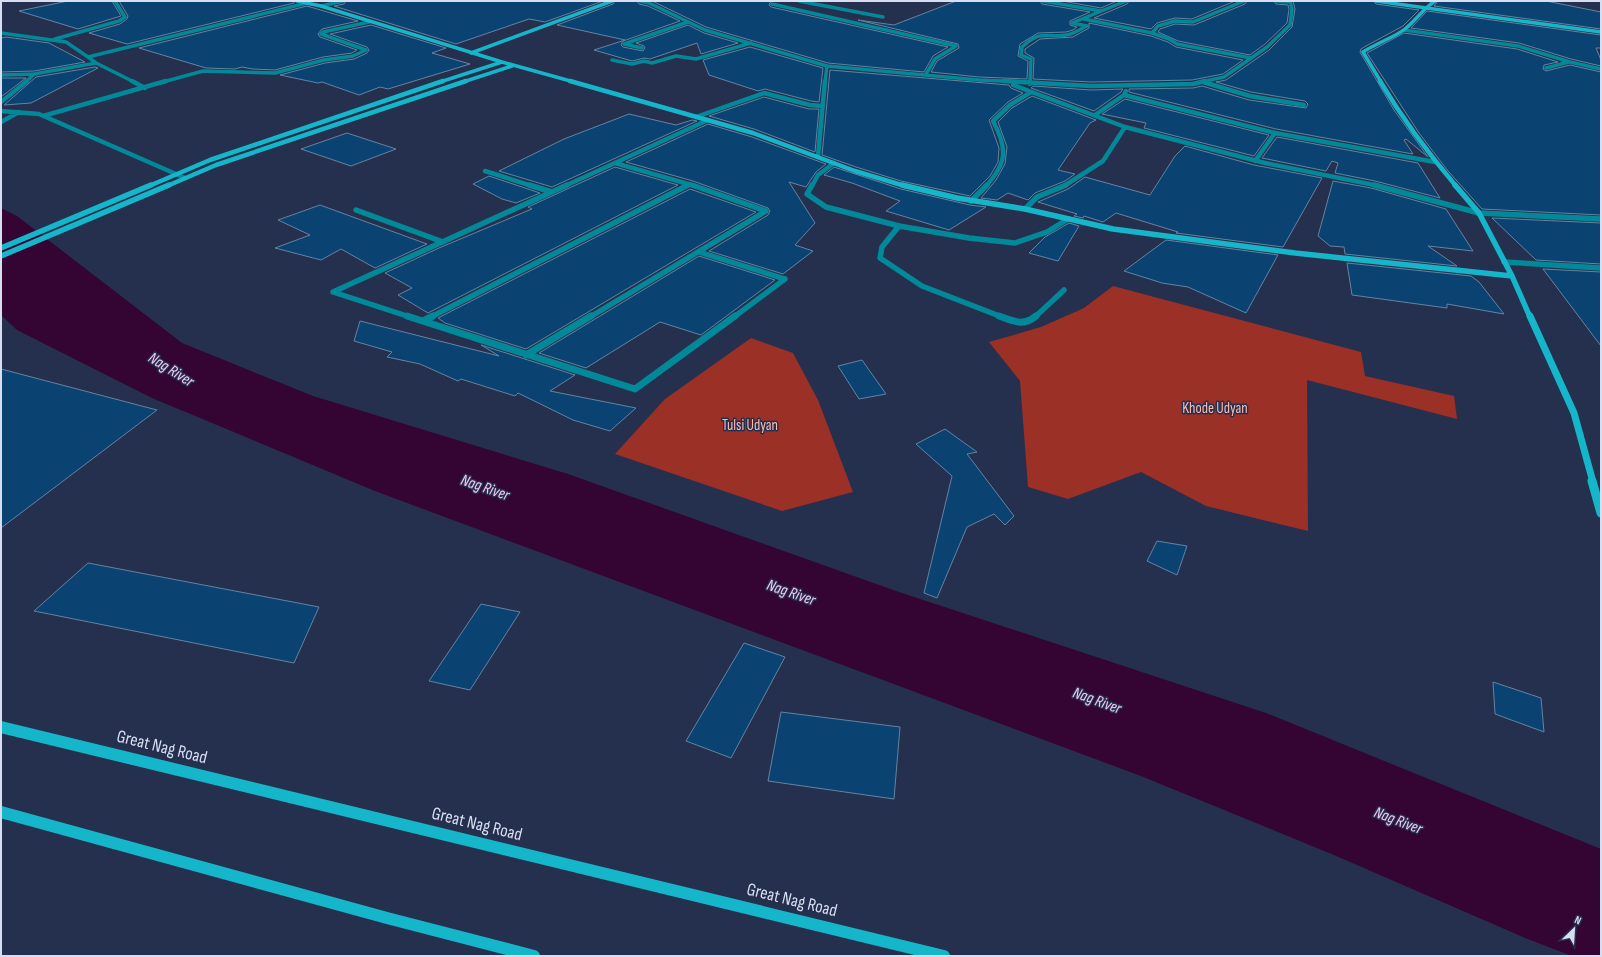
<svg xmlns="http://www.w3.org/2000/svg" width="1602" height="957" viewBox="0 0 1602 957" font-family="'Sofia Sans Condensed',sans-serif">
<style>
.green{fill:#9a3026}
.water{fill:#340433}
.building{fill:#0a4372;stroke:#6583a1}
.lines{fill:none;stroke-linecap:round;stroke-linejoin:round}
.street-far3{stroke:#018999;stroke-width:3.5}
.street-far2{stroke:#018999;stroke-width:4.5}
.street-far1{stroke:#018999;stroke-width:5.5}
.street{stroke:#018999;stroke-width:7}
.secondary-far5{stroke:#15b6ca;stroke-width:3.5}
.secondary-far4{stroke:#15b6ca;stroke-width:4.5}
.secondary-far3{stroke:#15b6ca;stroke-width:5.5}
.secondary-far2{stroke:#15b6ca;stroke-width:7}
.secondary-far1{stroke:#15b6ca;stroke-width:9}
.secondary{stroke:#15b6ca;stroke-width:12}
.labels{text-anchor:middle;dominant-baseline:central;stroke-width:3;stroke-linejoin:round;paint-order:stroke}
.park-label{font-size:15px;fill:#fbbbb1;stroke:#252f4e}
.water-label{font-size:16px;font-style:italic;fill:#f7c8f3;stroke:#252f4e}
.near-street-label{font-size:18px;fill:#d7def2;stroke:#252f4e}
</style>
<rect width="100%" height="100%" fill="#252f4e"/>
<path class="green" d="M1113,286L1361,352L1365,376L1454,396L1457,419L1307,380L1308,531L1206,506L1141,472L1068,499L1028,487L1020,381L989,342L1041,327L1084,308Z
M751,338L793,353L818,400L853,492L782,511L615,454L665,399Z"/>
<path class="water" d="M1,208L17,216L182,343L313,396L568,474L896,591L1266,713L1601,849V956H1572L1523,937L1334,855L1141,776L375,491L152,398L17,330L1,315Z"/>
<path class="building" d="M68,1H112L121,16L78,29L19,11Z
M119,1H294V3L127,44L89,33L120,24L127,19L128,16Z
M346,1H603L545,22L529,19L456,44L334,6L344,4Z
M615,1H637L639,4L648,6L680,21L623,41L621,45L623,47L643,51L645,48L644,46L636,43L688,25L704,33L738,43L701,54L697,43L650,59L644,58L632,61L594,50L625,40L557,25L613,4Z
M652,1H771L769,5L771,7L948,47L933,56L924,72L828,63L706,27Z
M956,1H1040L1042,4L1090,12L1070,21V25L1077,27L1073,30L1066,32L1038,33L1020,44L1018,56L1028,61L1027,79L979,77L931,72L937,61L959,48L958,44L858,20L894,25Z
M1062,1H1117L1101,8Z
M1129,1H1235L1192,19L1175,18L1157,23L1151,29L1094,18L1127,4Z
M1247,1H1274L1276,4L1288,5L1289,9L1287,23L1265,44L1250,55L1178,41L1158,32L1160,29L1175,24L1194,25L1245,4Z
M1293,1H1373L1376,4L1419,10L1403,26L1366,46L1361,49L1360,52L1394,110L1428,157L1406,139L1404,140L1413,154L1276,129L1129,92V89L1193,88L1202,86L1249,100L1306,108L1308,104L1305,101L1251,92L1216,82L1226,80L1269,50L1292,27L1295,9Z
M1438,1H1546L1601,12V29L1434,6Z
M307,6L358,21L322,29L318,34L320,37L357,50L352,53L323,57L275,70L253,69L242,67L235,69L206,68L139,48Z
M1427,11L1601,35V48H1596L1601,60V66L1571,59L1519,43L1411,28Z
M1089,23L1151,36L1168,42L1176,47L1243,60L1223,74L1192,80L1091,82L1033,79L1034,58L1025,53V49L1040,39L1073,37L1089,28Z
M371,25L446,48L432,53L470,64L388,89L380,87L359,95L322,82L318,83L280,75L325,63L354,59L367,53L369,50L367,47L330,34Z
M1404,33L1517,49L1558,62L1544,65L1543,69L1546,71L1570,65L1601,72V215L1482,209L1448,171L1419,133L1367,53Z
M6,37L49,43L85,62L34,71L1,72V38Z
M750,47L823,68L819,102L811,101L765,89L758,91L709,75L703,60Z
M95,67L98,68L31,103L4,105L36,77Z
M830,70L1009,85L1011,88L1023,93L1008,102L989,120L999,148L998,162L990,176L970,196L901,181L856,167L822,155Z
M1,78H26L1,97Z
M1033,86L1091,90L1123,89L1121,92L1094,111L1031,88Z
M1032,96L1096,120L1090,123L1058,170L1075,174L1065,181L1035,193L1028,200L1008,193L997,200L981,198L996,180L1005,164L1007,147L998,122L1012,108Z
M764,97L809,109H819L815,152L754,129L709,116Z
M1125,99L1269,135L1254,156L1144,128L1146,123L1102,114Z
M629,114L676,125L692,120L697,121L552,187L499,171L564,139Z
M708,124L752,137L826,164L816,172L806,187L789,182L815,223L795,245L813,251L783,274L709,251L768,215L770,211L768,208L693,181L626,162Z
M347,133L396,149L351,166L301,149Z
M1277,137L1418,163L1440,198L1375,181L1335,173L1338,163L1332,161L1326,171L1262,158Z
M1185,146L1254,165L1322,178L1283,247L1176,233L1178,232L1116,213L1103,222L1084,216L1083,218L1074,216L1077,214L1038,202L1068,189L1085,177L1150,195L1175,156Z
M615,167L678,185L428,313L398,295L412,288L385,273L439,248L527,211L532,209L528,207Z
M834,167L901,189L970,205L986,207L949,230L886,211L900,201L852,183L824,175Z
M489,176L540,193L516,203L502,199L473,184Z
M1333,181L1371,188L1446,209L1473,251L1428,246L1457,266L1345,254L1344,247L1330,246L1318,236Z
M690,189L756,212L526,349L445,323L438,318Z
M320,205L427,244L375,268L341,249L321,260L275,248L310,235L278,220Z
M1492,218L1601,223V264L1536,260Z
M1069,223L1079,226L1058,261L1029,253L1045,237Z
M1166,240L1278,255L1246,313L1188,287L1162,283L1124,271Z
M699,256L775,280L701,335L660,322L586,368L539,353Z
M1347,263L1471,276L1479,282L1504,314L1447,304V308L1352,295Z
M1543,269L1601,272V346Z
M360,321L499,356L481,345L575,375L550,391L636,408L610,431L573,420L518,393L515,396L461,379L458,381L420,364L387,357L392,352L354,341Z
M862,360L886,394L859,399L838,366Z
M1,369L157,410L1,528Z
M945,429L977,452L967,454L1014,516L1005,525L994,514L967,527L937,598L924,593L952,476L916,444Z
M1157,541L1187,546L1177,575L1147,561Z
M88,563L319,607L294,663L34,611Z
M481,604L520,612L470,690L429,681Z
M744,643L785,657L731,758L686,741Z
M1493,682L1541,698L1544,732L1495,714Z
M781,712L900,727L894,799L768,781Z"/>
<g class="lines">
<path class="street-far3" d="M640,1L649,3L705,30L827,66L979,80L1022,82
M799,1L883,17
M1043,1L1101,11
M1244,1L1193,22L1175,21L1158,26L1152,33L1169,39L1177,44L1251,58
M1277,1L1290,2
M772,4L956,46L935,59L926,74
M321,6L343,1
M1084,19L1152,33
M1404,30L1518,46L1570,62L1601,69
M1,33L66,42L88,57
M55,39L119,21L125,17L115,1
M642,48L624,44L688,22
M612,60L632,64L644,61L652,63L676,56L696,59L751,43
M96,63L134,82
M1546,68L1569,62
M1,75L34,74
M26,82L34,74L96,63L88,57L307,3
M163,82L203,71L275,73L324,60L353,56L366,50L321,34L323,32L369,22
M825,82L827,66
M1030,82L1031,59L1021,55L1022,47C1042,29 1044,38 1066,35C1074,34 1080,29 1087,26L1072,23L1126,1
M1201,82L1224,77L1267,47L1290,25L1292,9L1290,1"/>
<path class="street-far2" d="M132,81L145,88
M1003,81L1091,86L1193,84L1205,81
M1203,82L1250,96L1304,105
M1030,84V81
M1013,85L1125,127L1265,163L1379,186
M1124,95L1275,133L1435,162
M1,102L27,81
M1,111L39,114L185,178
M1095,115L1124,95L1126,91
M43,116L166,81
M696,117L764,93L810,105L822,106
M1,122L19,112
M818,156L825,81
M1255,161L1275,133
M615,163L695,186
M485,171L532,186
M565,186L708,120
M687,186L690,184
M812,186L818,175L834,163
M986,186C1007,163 1008,149 993,121L1010,105L1031,92
M1064,186L1103,161L1125,127"/>
<path class="street-far1" d="M529,185L552,192
M692,185L766,211
M812,185L807,194L826,207L899,226L969,238L1015,243L1047,232L1068,219
M1374,185L1479,213L1601,219
M971,201L987,185
M1025,209L1037,197L1066,185
M356,210L443,242
M899,226L882,247L880,258L922,286L1002,317
M699,252L785,279
M1504,262L1601,268
M333,292L410,317
M333,292L567,185
M431,317L688,185
M590,317L766,211
M734,317L785,279
M1035,317L1064,290"/>
<path class="street" d="M407,316L635,389L735,316
M999,316C1013,321 1023,327 1036,316
M423,321L433,316
M526,355L591,316"/>
<path class="secondary-far5" d="M297,1L321,6L502,62L574,82
M1376,1L1601,32
M471,53L612,1
M440,82L502,62
M463,82L512,66
M1381,82L1363,52C1375,44 1395,37 1405,29C1416,20 1423,9 1435,1"/>
<path class="secondary-far4" d="M570,81L753,133L855,171L905,186
M1380,81C1402,118 1428,153 1456,186
M149,186L210,160L443,81
M167,186L216,165L466,81"/>
<path class="secondary-far3" d="M902,185L957,198L1025,209L1113,229L1295,253L1512,276
M1455,185L1479,213L1512,276L1530,317
M1,248L151,185
M1,256L169,185"/>
<path class="secondary-far2" d="M1530,316L1574,413L1593,482"/>
<path class="secondary-far1" d="M1592,481L1601,513"/>
<path class="secondary" d="M1,727L944,956
M1,812L387,918L534,956"/>
</g>
<g class="labels">
<g class="park-label">
<text x="1215" y="408">Khode Udyan</text>
<text x="750" y="425">Tulsi Udyan</text>
</g>
<g class="water-label">
<text transform="translate(171 370) rotate(32)">Nag River</text>
<text transform="translate(485 488) rotate(19)">Nag River</text>
<text transform="translate(791 593) rotate(19)">Nag River</text>
<text transform="translate(1097 701) rotate(20)">Nag River</text>
<text transform="translate(1398 821) rotate(21)">Nag River</text>
</g>
<g class="near-street-label">
<text transform="translate(162 747) rotate(14)">Great Nag Road</text>
<text transform="translate(477 824) rotate(14)">Great Nag Road</text>
<text transform="translate(792 900) rotate(14)">Great Nag Road</text>
</g>
</g>
<rect width="1602" height="957" fill="none" stroke="#d7def2" stroke-width="4"/>
<g transform="translate(1574 929) rotate(25)" stroke="#252f4e" stroke-width="3" paint-order="stroke">
<path d="M0-3L7 15L0 10L-7 15Z" fill="#d7def2"/>
<text y="-6" font-size="11" font-weight="bold" text-anchor="middle" fill="#d7def2">N</text>
</g>
</svg>
